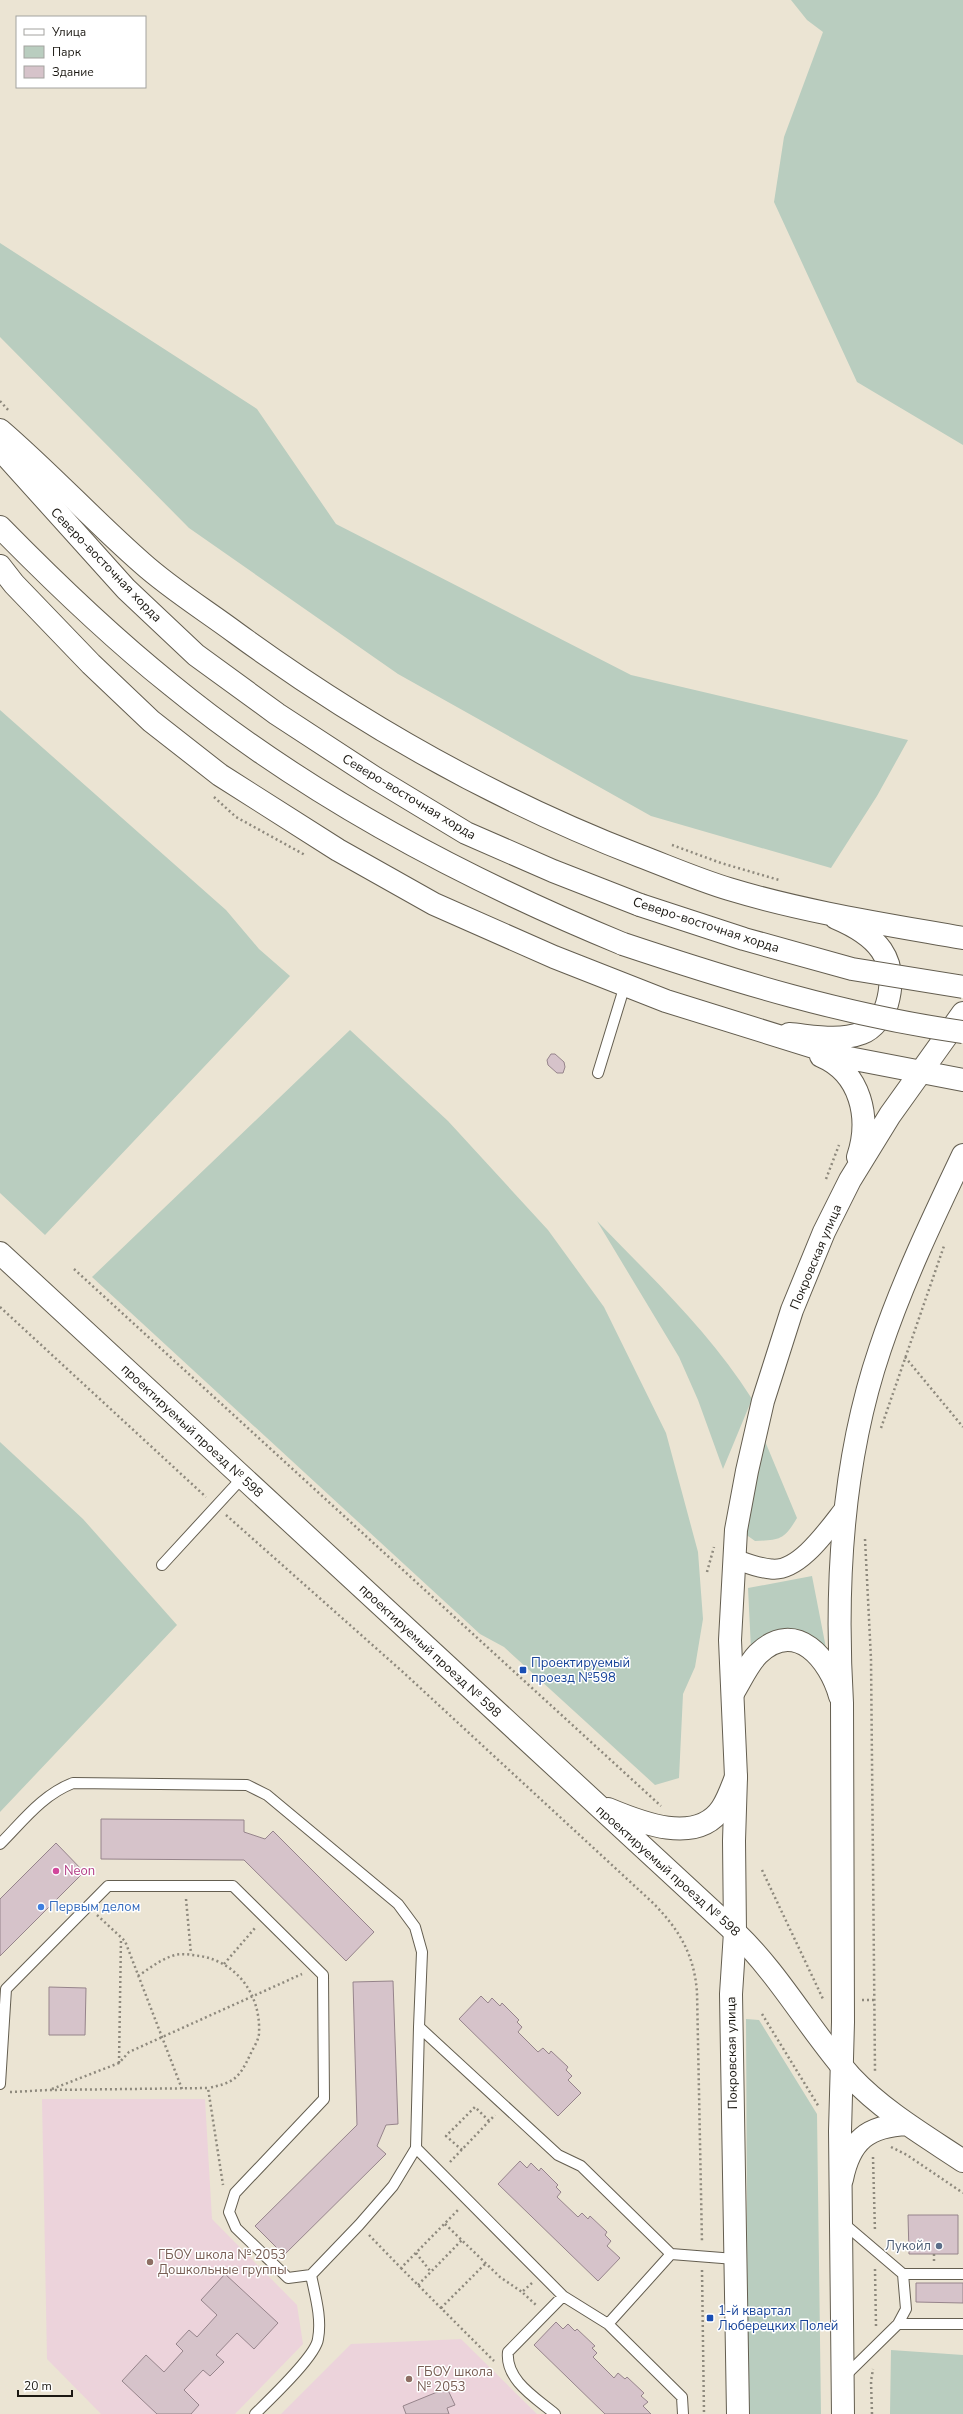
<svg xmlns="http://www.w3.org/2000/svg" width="963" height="2414" viewBox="0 0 963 2414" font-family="'Nunito Sans',sans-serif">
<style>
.education{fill:#ecd3db}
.green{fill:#b9cdbf}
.building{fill:#d6c3ca;stroke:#96848b}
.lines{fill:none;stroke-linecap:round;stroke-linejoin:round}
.service-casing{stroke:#645e50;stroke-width:12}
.minor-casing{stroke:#645e50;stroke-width:21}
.tertiary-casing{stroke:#645e50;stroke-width:24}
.secondary-casing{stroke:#645e50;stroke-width:24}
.trunk-casing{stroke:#645e50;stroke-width:24}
.path{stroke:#8e897d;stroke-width:2.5;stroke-dasharray:2 3;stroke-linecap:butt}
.service{stroke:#fff;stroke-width:10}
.minor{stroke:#fff;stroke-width:19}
.tertiary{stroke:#fff;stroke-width:22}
.secondary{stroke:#fff;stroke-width:22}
.trunk{stroke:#fff;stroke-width:22}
.trunk-bridge-casing{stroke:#645e50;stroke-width:24;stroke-linecap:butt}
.trunk-bridge{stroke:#fff;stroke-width:22}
.transit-dot{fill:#1a4fb4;stroke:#fff;stroke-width:1.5}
.hotel-dot{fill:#d1479c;stroke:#fff;stroke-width:1.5}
.shop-dot{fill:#3f7fe0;stroke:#fff;stroke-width:1.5}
.service-dot{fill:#5c6f8a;stroke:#fff;stroke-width:1.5}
.education-dot{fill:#8d6e63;stroke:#fff;stroke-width:1.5}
.labels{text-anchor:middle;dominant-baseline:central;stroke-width:3;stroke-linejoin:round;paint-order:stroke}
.street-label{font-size:13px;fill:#1b1812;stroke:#fff}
.transit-label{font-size:13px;fill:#164399;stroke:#fff;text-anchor:start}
.hotel-label{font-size:13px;fill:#b23c85;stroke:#fff;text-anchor:start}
.shop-label{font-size:13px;fill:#366cbe;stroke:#fff;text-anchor:start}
.service-label{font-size:13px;fill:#4e5e75;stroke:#fff;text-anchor:end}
.education-label{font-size:13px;fill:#785e54;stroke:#fff;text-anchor:start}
</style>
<rect width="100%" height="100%" fill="#ebe4d3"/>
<path class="education" d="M42,2099H205L212,2219L297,2305L303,2344L235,2414H101L47,2359Z
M461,2339L537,2414H281L351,2344Z"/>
<path class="green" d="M791,0H963V445L857,382L774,202L784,137L823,32L807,20Z
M0,243L257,409L336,524L631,675L908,740L877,796L831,868L651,816L398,674L189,528L0,337Z
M0,710L226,910L259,949L290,976L45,1235L0,1193Z
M350,1030L448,1121L548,1230L604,1307L666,1433L698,1552L703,1619L695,1667L683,1694L679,1778L655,1785L504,1647L480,1634L92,1277Z
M597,1221C651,1277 710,1332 752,1399L723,1469L698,1400L679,1357Z
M762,1434L797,1518C784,1540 780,1540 755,1541L741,1531Z
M0,1442L83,1519L177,1625L0,1812Z
M812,1576L826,1648C786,1627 789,1621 751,1649L748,1588Z
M746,2019L759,2020L817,2114L821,2414H748Z
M891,2350L963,2355V2414H890Z"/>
<path class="building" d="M551,1054H555L564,1062L565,1067L563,1073H557L548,1065L547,1060Z
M101,1819L244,1820V1832L265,1839L273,1831L374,1932L346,1961L244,1860L101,1859Z
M56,1843L84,1872L0,1956V1899Z
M393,1981L398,2124L386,2125L377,2146L386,2154L284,2255L255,2226L357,2125L353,1982Z
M49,1987L86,1988L85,2035H49Z
M481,1996L488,2003L492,1998L500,2006L502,2003L519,2020L517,2022L522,2027L518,2032L538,2052L543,2048L549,2054L551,2051L568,2067L566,2070L572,2076L568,2080L581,2093L558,2116L459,2019Z
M520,2161L527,2168L531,2163L539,2171L541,2168L558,2185L556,2187L561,2192L557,2197L578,2217L582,2213L588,2219L590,2216L607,2232L605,2235L611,2241L607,2246L620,2258L598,2281L498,2184Z
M908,2215H958V2254H909Z
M225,2274L278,2323L254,2349L237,2333L216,2355L224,2362L210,2376L203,2370L184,2390L199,2405L191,2414H157L122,2381L146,2355L164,2372L183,2351L176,2344L189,2330L197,2337L217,2315L201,2300Z
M916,2283H963V2303L916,2302Z
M556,2322L563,2329L568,2324L575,2331L577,2329L595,2346L592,2348L597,2353L593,2357L614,2378L618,2373L625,2379L627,2377L644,2393L641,2396L648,2402L643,2406L651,2414H605L534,2345Z
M447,2388L455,2405L447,2408L449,2414H406L403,2406Z"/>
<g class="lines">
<defs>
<path id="service" d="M598,1073L625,985
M162,1565L242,1478
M0,1844C23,1821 42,1795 73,1783L247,1785L267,1795L398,1904L415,1927L422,1952L419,2027L558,2155L581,2166L671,2254
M0,2084L6,1989L108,1886H233L323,1975L324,2099L235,2193L229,2212L236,2228L288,2278L311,2275L359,2225L393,2186L416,2148L419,2027
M416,2148L563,2296L608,2324
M842,2222L903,2274L906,2309L898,2324L844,2377
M903,2274H963
M898,2324H963
M255,2414C269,2400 316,2356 318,2339C322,2318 315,2295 311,2275
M555,2414C536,2398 505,2380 508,2352L563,2296
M683,2414L682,2397L608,2324L671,2254L735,2259"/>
<path id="minor" d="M735,1559C746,1563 758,1568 771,1569C799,1573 829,1528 845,1508"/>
<path id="tertiary" d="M789,1034C813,1036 838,1042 862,1033C873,1029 884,1015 887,1004C900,958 876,935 836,918
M0,1253L735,1932C780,1975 810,2031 851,2077C883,2111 924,2135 963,2161
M733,1693C741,1680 748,1664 758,1654C796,1617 830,1660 840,1696
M608,1809C639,1822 697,1846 722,1808C728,1799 732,1787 736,1777
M842,2179C850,2140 868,2126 907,2124"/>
<path id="secondary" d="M0,430C49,472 93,520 142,563C171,589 205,610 236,633C361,724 495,800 640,856C669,867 699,880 729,889C805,912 884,924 963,938
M0,566L14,584L91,664L151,721L220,775L338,850L434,904L554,957L666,1001L849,1058L963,1080
M821,1056C861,1073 871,1118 858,1157
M738,2414L731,1994L735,1932L734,1841L736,1777L730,1640L736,1530L747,1471L763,1401L792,1310L824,1232L850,1180L890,1115L963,1013
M843,2414L840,2131L843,2022L842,1703C835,1586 842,1461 880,1349C902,1283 933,1218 963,1155"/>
<path id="trunk" d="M0,449L126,589L196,655L277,714L375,778L466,833L553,871L640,905
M0,527C54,582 110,636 170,684C303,793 465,879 623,944"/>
</defs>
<use href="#service" class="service-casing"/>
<use href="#minor" class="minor-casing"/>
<use href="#tertiary" class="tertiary-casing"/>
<use href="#secondary" class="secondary-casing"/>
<use href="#trunk" class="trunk-casing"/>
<path class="path" d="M0,401L9,411
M214,797L236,817L305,855
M672,845L721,863L779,880
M826,1179L839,1145
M74,1269L661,1806
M0,1307L206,1497
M905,1357L963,1427
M881,1428L944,1246
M226,1515L404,1673L652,1902C679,1929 694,1954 697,1992L702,2243
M865,1539L871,1659L875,2071
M707,1572L714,1547
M762,1870L823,1999
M186,1899L191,1954
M97,1915L125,1941L182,2089
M224,1964L255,1928
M138,1976C150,1968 161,1959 175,1955C183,1953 192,1955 200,1956C237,1962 261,1995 259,2033C259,2040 253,2048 250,2055C239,2079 233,2083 208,2088
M862,2000H874
M762,2014L819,2107
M119,2063L121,1938
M52,2089L119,2063L129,2052L302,1974
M10,2092L49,2090L208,2088L223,2185
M891,2147L907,2155L963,2193
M462,2150L446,2136L475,2107L489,2121
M873,2157L875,2232
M450,2162L495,2115
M445,2224L500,2277L522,2292
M369,2235L401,2268L458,2210
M416,2253L431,2272
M934,2254V2261
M401,2268L494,2361
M875,2269L876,2326
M702,2270L704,2414
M532,2283L522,2292L536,2305
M418,2285L462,2240
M441,2308L486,2263
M872,2414L871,2381L873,2369"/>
<use href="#service" class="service"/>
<use href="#minor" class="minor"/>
<use href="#tertiary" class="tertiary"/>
<use href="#secondary" class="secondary"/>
<use href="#trunk" class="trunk"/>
<defs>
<path id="trunk-bridge" d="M640,905L744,939L852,969L963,987
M623,944C734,981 847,1016 963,1032"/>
</defs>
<use href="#trunk-bridge" class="trunk-bridge-casing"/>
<use href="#trunk-bridge" class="trunk-bridge"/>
</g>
<g class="transit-dot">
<rect x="519" y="1666" width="8" height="8" rx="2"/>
<rect x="706" y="2314" width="8" height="8" rx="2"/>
</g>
<circle class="hotel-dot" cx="56" cy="1871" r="4"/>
<circle class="shop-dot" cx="41" cy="1907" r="4"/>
<circle class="service-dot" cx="939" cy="2246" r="4"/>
<g class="education-dot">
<circle cx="150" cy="2262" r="4"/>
<circle cx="409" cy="2379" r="4"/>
</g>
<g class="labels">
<g class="street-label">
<text transform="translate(106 565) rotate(46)">Северо-восточная хорда</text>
<text transform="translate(409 797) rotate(31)">Северо-восточная хорда</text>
<text transform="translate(706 925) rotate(18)">Северо-восточная хорда</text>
<text transform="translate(816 1257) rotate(-67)">Покровская улица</text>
<text transform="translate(192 1431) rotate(43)">проектируемый проезд № 598</text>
<text transform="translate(430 1651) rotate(43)">проектируемый проезд № 598</text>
<text transform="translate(668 1871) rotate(42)">проектируемый проезд № 598</text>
<text transform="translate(732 2053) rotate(-91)">Покровская улица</text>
</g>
<g class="transit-label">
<text x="531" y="1663">Проектируемый<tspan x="531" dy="15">проезд №598</tspan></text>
<text x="718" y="2311">1-й квартал<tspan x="718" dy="15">Люберецких Полей</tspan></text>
</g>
<g class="hotel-label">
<text x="64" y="1871">Neon</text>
</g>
<g class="shop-label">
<text x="49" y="1907">Первым делом</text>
</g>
<g class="service-label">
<text x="931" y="2246">Лукойл</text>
</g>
<g class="education-label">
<text x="158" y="2255">ГБОУ школа № 2053<tspan x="158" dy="15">Дошкольные группы</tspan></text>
<text x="417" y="2372">ГБОУ школа<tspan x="417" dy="15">№ 2053</tspan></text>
</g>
</g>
<rect x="16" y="16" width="130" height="72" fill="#ffffff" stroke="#a4a3a0"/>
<rect x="24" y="29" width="20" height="6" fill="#ffffff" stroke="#a4a3a0"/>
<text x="52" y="36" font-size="12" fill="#1b1812">Улица</text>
<rect x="24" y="46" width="20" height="12" fill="#b9cdbf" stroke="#a4a3a0"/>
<text x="52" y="56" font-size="12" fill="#1b1812">Парк</text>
<rect x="24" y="66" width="20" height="12" fill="#d6c3ca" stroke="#a4a3a0"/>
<text x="52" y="76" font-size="12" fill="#1b1812">Здание</text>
<path d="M18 2390v6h54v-6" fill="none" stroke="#1b1812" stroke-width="2"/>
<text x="24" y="2390" font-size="12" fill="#1b1812" stroke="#ffffff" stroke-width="3" paint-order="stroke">20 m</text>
</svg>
